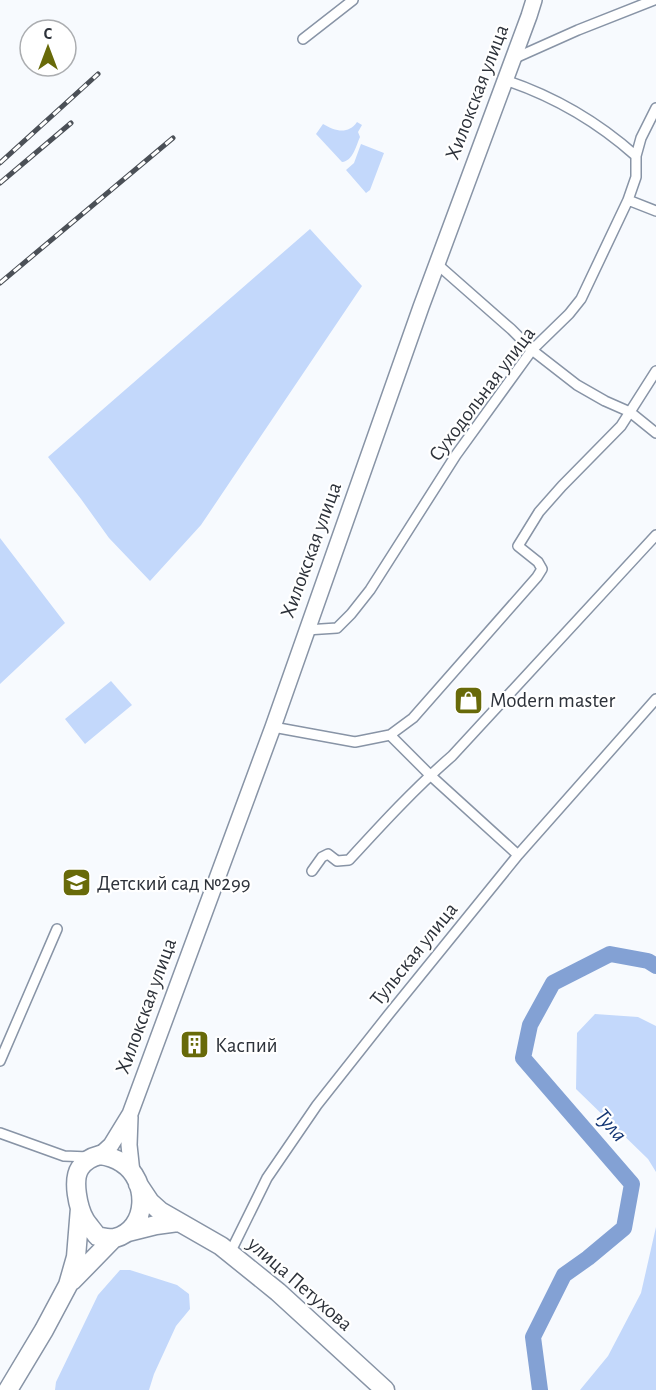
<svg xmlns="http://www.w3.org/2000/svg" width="656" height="1390" viewBox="0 0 656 1390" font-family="'Alegreya Sans',sans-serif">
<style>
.green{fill:#c3d8fb}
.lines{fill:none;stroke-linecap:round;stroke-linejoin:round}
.river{stroke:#83a1d4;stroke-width:16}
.street-casing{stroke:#8894a6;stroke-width:12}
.primary-casing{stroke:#8894a6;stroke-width:18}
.highway-casing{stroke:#8894a6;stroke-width:21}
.street{stroke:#fff;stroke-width:9}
.primary{stroke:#fff;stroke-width:15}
.highway{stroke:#fff;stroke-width:18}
.rail-casing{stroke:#4b5057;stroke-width:5}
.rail{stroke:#fff;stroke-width:3;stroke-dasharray:9;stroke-linecap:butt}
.labels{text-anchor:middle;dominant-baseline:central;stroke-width:4.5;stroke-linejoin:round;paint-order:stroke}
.street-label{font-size:21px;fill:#2d323a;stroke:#fff}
.poi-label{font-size:21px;fill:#2d323a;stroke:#fff;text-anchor:start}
.water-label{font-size:22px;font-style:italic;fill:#153774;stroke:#fff}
</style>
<rect width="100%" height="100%" fill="#f7fafe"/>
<path class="green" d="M357,122L362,125L358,132L360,137C356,146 353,161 342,162L316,134L323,124C335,131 348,135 357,122Z
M361,144L384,153L370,190L366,193L346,170L354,163Z
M310,229L362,286L201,525L150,581L109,538L81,499L48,457Z
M0,538L65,623L0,684Z
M111,681L132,705L85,744L65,719Z
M595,1014L638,1017L656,1026V1172L648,1159L576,1089L577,1033Z
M656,1227V1390H580L608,1356L641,1293Z
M120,1270H130L177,1285L189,1294L190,1309L176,1326L154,1374L149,1390H55L56,1382L98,1295Z"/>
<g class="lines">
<path class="river" d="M540,1390L533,1337L564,1275L588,1258L624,1228L632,1184L523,1058L530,1025L553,983L610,954L648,961L656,966"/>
<defs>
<path id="street" d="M303,39L353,0
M513,59L578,30L654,0
M505,80C553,96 599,123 636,156
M628,200L656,211
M437,264L511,329L532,350L577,385L605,401L630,412L656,433
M306,630L337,628L351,614L370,590L456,455L532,350L569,314L581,299L628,200L636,177V156L641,138L656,108
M273,727L355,742L390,735L430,775L518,855
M390,735L413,718L537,577L542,569L538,562L518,546L539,512L562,486L621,426L656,371
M312,871L322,857L328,854L337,861L349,860C382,824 415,788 452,756L656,535
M0,1061L57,929
M0,1133L64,1156L89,1157
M230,1253L267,1178L317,1105L389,1014L518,855L656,699"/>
<path id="primary" d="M130,1117L129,1145L132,1173
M100,1155L111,1145L130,1114L273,727L421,307L529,16L534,0"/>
<path id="highway" d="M100,1155C108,1156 115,1158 122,1163C149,1180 149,1229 115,1238C110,1239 102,1237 97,1236C93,1230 88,1225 85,1220C78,1208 72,1180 80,1168C85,1160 92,1157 100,1155Z
M138,1184L150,1202L160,1211L221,1246L278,1292L385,1390
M128,1232L156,1225L178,1222
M72,1281L113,1239
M8,1390L44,1330L68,1285L76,1257L80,1208"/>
</defs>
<use href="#street" class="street-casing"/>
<use href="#primary" class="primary-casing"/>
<use href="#highway" class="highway-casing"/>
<use href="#street" class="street"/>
<use href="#primary" class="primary"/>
<use href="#highway" class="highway"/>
<defs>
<path id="rail" d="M0,163L98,74
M0,183L71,123
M0,283L173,138"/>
</defs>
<use href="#rail" class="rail-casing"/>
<use href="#rail" class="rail"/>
</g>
<defs>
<symbol id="shop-square" viewBox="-11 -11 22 22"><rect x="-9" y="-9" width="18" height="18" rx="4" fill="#686a09" stroke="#fff"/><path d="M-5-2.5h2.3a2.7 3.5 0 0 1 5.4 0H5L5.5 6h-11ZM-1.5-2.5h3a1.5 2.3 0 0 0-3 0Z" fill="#fff"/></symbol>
<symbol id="school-square" viewBox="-11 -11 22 22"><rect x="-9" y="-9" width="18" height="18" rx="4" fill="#686a09" stroke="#fff"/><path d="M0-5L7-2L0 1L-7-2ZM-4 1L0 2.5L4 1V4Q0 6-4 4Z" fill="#fff"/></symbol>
<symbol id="building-square" viewBox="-11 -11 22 22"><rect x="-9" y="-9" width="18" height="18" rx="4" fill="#686a09" stroke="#fff"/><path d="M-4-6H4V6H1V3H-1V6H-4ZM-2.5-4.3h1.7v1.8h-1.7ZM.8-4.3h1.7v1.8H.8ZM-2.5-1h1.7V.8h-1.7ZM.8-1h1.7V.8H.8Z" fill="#fff"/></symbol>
</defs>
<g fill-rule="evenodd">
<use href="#shop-square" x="452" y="684" width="33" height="33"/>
<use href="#school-square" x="60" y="866" width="33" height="33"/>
<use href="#building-square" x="178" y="1028" width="33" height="33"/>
</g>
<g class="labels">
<g class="street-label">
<text transform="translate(477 92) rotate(-69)">Хилокская улица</text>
<text transform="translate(482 394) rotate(-53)">Суходольная улица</text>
<text transform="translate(311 550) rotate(-70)">Хилокская улица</text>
<text transform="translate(414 954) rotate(-51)">Тульская улица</text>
<text transform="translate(146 1006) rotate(-70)">Хилокская улица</text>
<text transform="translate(300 1284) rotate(41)">улица Петухова</text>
</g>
<g class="poi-label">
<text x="490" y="700">Modern master</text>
<text x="97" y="883">Детский сад №299</text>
<text x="215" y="1045">Каспий</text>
</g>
<g class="water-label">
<text transform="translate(611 1125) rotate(49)">Тула</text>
</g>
</g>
<g transform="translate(48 48)"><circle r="28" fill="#ffffff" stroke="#abadb0" stroke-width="1.5"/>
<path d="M0-4.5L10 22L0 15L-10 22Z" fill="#686a09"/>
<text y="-9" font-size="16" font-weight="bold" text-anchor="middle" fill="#2d323a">С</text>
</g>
</svg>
